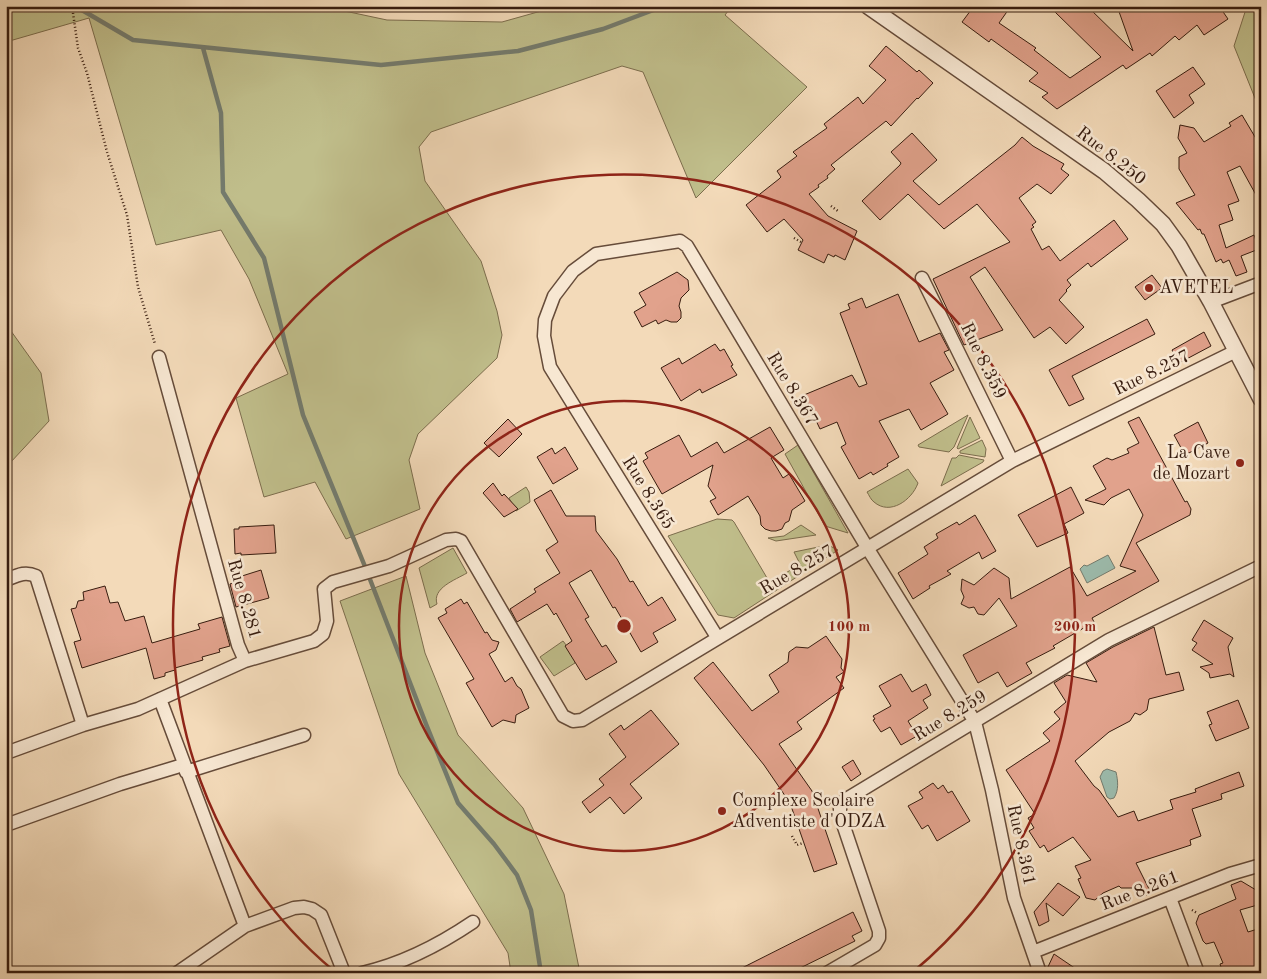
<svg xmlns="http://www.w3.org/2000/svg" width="1267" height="979" viewBox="0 0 1267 979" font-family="'Old Standard TT',serif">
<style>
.green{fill:#c0be8b;stroke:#7c6d4d}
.water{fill:#9cbbac;stroke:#747b6d}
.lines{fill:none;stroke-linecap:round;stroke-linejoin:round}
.stream{stroke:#747b6d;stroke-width:4.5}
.building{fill:#e1a28c;stroke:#371c0f}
.minor-casing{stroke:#664c3a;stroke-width:15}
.tertiary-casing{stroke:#664c3a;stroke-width:18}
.path{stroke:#371c0f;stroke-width:2.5;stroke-dasharray:1 2.5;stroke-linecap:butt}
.minor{stroke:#f7e7d2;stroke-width:12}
.tertiary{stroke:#f7e7d2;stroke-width:15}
.ring{fill:none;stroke:#8f2418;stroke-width:2.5}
.poi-dot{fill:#8f2418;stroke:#f7e7d2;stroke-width:2}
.labels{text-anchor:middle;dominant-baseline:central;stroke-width:5;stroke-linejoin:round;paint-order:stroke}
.street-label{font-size:18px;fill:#371c0f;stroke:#f7e7d2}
.poi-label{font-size:18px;fill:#371c0f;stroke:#f7e7d2;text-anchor:start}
.centre{fill:#8f2418;stroke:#f7e7d2;stroke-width:2.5}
.ring-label{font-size:15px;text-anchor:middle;font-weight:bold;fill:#8f2418;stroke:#f7e7d2;stroke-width:5;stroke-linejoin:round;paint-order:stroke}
</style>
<rect width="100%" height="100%" fill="#f3dab9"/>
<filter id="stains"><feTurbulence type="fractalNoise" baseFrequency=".004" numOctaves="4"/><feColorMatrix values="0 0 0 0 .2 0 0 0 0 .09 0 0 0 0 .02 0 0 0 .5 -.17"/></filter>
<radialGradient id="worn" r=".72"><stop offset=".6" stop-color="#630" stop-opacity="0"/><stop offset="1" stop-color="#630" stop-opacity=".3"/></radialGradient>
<path class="green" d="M6,6H321L387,20L502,22L559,6H732L725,15L807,87L696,198L643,72L622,66L431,132L419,147L425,181L481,261L497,311L502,335L497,358L418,434L409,460L420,509L346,539L315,482L264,497L236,398L288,374L249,279L221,230L156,245L89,18L6,42Z
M1247,6H1261V113L1234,46Z
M6,324L41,373L49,421L10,463L6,465Z
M968,415L954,447L949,452L919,447L918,445Z
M970,417L980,438L958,449L957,448Z
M982,440L986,449L985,457L960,453V451Z
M798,445L848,533L825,526L785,454Z
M959,455L984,460L983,462L941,486L952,458H956Z
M908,469L918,483C912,500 890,516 874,502C871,500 869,495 867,492Z
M526,487L529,492L530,502L516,511L509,498Z
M717,519L732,520L734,522L770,583L800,564L794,552L828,545L838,550L734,618L718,615L668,536Z
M801,525L816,535L776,541L768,538L784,536Z
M453,548L467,573C455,580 432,588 437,604L430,608L419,568Z
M406,576L425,653L458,735L523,808L564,894L580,973H511L508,953L399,774L340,601Z
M563,641L573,654L575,663L554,676L540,657Z"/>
<path class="water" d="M1108,555L1115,568L1087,583L1080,569L1084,565L1087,566Z
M1107,769L1116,772C1118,781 1119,790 1114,798L1110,799L1107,797L1100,777L1103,771Z"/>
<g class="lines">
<path class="stream" d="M75,6L133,40L381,65L518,51L603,29L664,6
M203,48L221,113L223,192L264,258L303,415L366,569L426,724L458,803L494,844L517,875L531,910L541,973"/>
</g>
<path class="building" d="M974,6H1011L999,23L1036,48L1034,50L1070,78L1101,57L1055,12L1063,6H1087L1133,51L1117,6H1219L1228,19L1204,35L1197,25L1179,40L1175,36L1152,56L1150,53L1126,69L1123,65L1057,109L1042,97L1048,93L1029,81L1038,73L991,39L989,42L962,22Z
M886,46L917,72L919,70L933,83L918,99L917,98L891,126L886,121L831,165L835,169L827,176L828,178L818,185L819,187L809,194L828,216L857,231L845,260L835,255L834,257L828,254L824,263L798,250L803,240L784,219L767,232L746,205L779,179L781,177L777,171L797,156L793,152L827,128L824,124L858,97L863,104L886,80L869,66Z
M1193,67L1205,84L1189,95L1194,103L1174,118L1156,91Z
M1242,115L1261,147V204L1240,166L1227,172L1239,201L1228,205L1233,220L1219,225L1226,248L1254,235L1259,249L1241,256L1247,272L1236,276L1229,260L1223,263L1221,259L1216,262L1204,234H1202L1200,229L1198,230L1176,203L1195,195L1179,169V157L1187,153L1178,138L1180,125L1194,128L1204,142L1231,126L1229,123Z
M912,133L937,160L913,181L939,205L1015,145L1022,137L1033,146L1064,164L1061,169L1069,175L1051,194L1037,184L1019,198L1036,222L1032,225L1034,227L1031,229L1042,250L1049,246L1060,261L1114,220L1128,239L1091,267L1088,263L1067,280L1071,285L1066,290L1067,291L1059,300L1084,327L1066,344L1050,327L1034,338L985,267L970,277L1003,330L964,345L933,279L1010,242L977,204L944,229L908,194L880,220L862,201L900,165L901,163L891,152Z
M677,272L688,280L689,290L681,298L679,306L681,312V318L677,322H671L666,320L658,324L656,320L642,327L634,312L646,305L639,293Z
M1152,275L1162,288L1145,300L1135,287Z
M898,294L919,342L940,333L949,350L944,352L954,370L930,383L948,414L921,430L909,409L879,421L899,457L887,464L888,466L873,475L871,472L859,479L841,447L846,444L837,422L820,429L804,395L852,375L859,387L867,384L840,313L850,309L848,304L862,298L866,308Z
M1147,319L1155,334L1072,376L1084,399L1069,406L1049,370Z
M1204,332L1211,346L1179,363L1172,350Z
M715,344L720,351L724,349L733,365L731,366L737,375L702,393L700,389L681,401L661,368L679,358L682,364Z
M1139,417L1185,502L1187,501L1191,509L1190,515L1136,543L1159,581L1092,618L1094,622L1053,646L1055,648L1026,663L1032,673L1007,687L998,672L978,683L963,655L1017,626L999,598L984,615L978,614L974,607L969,608L961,604L964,597L961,590L962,579L974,585L994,568L1009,578L1011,599L1070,567L1087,596L1136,571L1120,566L1143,515L1129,489L1111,498L1104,505L1085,500L1106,489L1093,466L1107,458L1112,460L1129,453L1127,449L1139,443L1128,422Z
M508,419L522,434L499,457L484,443Z
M1198,422L1208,443L1185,455L1174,435Z
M770,427L784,450L771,458L783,478L789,474L805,501L792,510L789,521L785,523L782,529L776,531H771L765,529L761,525L760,516L748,496L718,515L710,501L716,498L708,486L713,465L662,494L643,461L648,458L645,453L679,435L691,457L717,442L724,453Z
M565,447L578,469L553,484L537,457L552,448L555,454Z
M493,483L502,496L504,494L518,509L504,517L483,493Z
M1071,487L1084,513L1064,524L1068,533L1037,547L1018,515Z
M551,490L566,516H595L596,531L617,559L630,582L633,581L648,606L662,597L676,620L653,633L658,642L641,652L615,607L613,608L591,570L569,583L589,617L585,619L602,647L606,645L617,662L586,680L565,646L572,641L556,613L554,615L547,604L517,622L510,609L536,592L534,589L560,573L546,550L558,542L534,500Z
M975,515L996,551L982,559L979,552L947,571L951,574L929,586L930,588L913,599L898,573L928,554L924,547L938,538L936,534L957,522L959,525Z
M274,525L276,553L241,555V553L235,554L234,529H239V527Z
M261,570L269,598L236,607L230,584L243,579L242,576Z
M105,586L110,603L118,602L125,621L144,616L152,643L200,629L198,624L222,617L230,646L219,649L220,652L202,657L203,660L175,668V670L165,673V676L154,679L146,648L82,668L74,642L81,640L71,609L76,608L78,601L84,600L83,592Z
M461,599L464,604L467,602L485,633L487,632L492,640L499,642L496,650L489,654L505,682L512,677L517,686L521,689L529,708L516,715L515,723L503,720L492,727L466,683L474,679L438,618L447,613L445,609Z
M1204,620L1233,638L1228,647L1234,677L1230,674L1210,678L1209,673L1200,667L1213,664L1192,650L1197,643L1192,640Z
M1154,627L1166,675L1179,672L1184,690L1149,699L1147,710L1140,715L1135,713L1130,721L1109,732L1075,761L1094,786L1099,790L1118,817L1134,811L1138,821L1173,809L1170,800L1196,792L1195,789L1239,772L1244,786L1221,794L1222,799L1192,809L1201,836L1190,840L1191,845L1136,863L1151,893L1139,898L1135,888H1121L1119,886L1103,893L1095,900L1086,898L1078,879L1081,878L1075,866L1091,860L1073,837L1048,852L1044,845L1040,848L1029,831L1034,828L1028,818L1035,814L1006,770L1050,741L1043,733L1060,719L1054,712L1066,702L1054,683L1067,675L1097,682L1086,663L1113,647Z
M826,636L842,659L841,668L844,672L836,677L844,688L797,722L802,729L779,744L812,791L837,864L814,872L790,803L764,765L694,678L713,662L752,711L779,692L769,675L788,662L789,652L796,647L808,648Z
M901,674L912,692L926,684L931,695L923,700L928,708L908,721L917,736L901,745L890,727L881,732L873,720L875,719L873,716L891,706L879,686Z
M1238,700L1249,728L1216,741L1209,725L1212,724L1207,712Z
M651,710L679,744L630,784L642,798L624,814L610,797L590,813L582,802L604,785L599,779L626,757L609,734L621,725L624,730Z
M853,760L861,774L851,781L842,767Z
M933,783L938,789L943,785L948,793L952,791L970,821L937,841L928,825L922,829L908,806L923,798L919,792Z
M1241,881L1261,893V904L1240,910L1248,932L1261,928V973H1223L1220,964L1223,963L1214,942L1206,944L1203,941L1196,923L1199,915L1236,899L1231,885Z
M1058,883L1080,897L1063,916L1046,903L1049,921L1039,926L1034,912Z
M853,912L862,931L852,936L855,941L790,973H732Z
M1054,954L1082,973H1048L1047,969Z"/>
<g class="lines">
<defs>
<path id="minor" d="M922,278L1012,461
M1211,302L1261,283
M6,580C18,575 25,571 36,576L83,725
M717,637L550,367L544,336L545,320L554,296L573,271L596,254L680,241L687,246L868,549L975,722L992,790L1014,898L1040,973
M245,661L314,641L323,634L327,621L324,589L333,582L389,566L446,540L456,539L461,541L563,716L573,721L582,720L1012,461L1236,351
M160,699L245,926
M6,753L83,725L138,709L245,661L238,645L159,357
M186,772L304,735
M6,825L120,784L183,765
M1170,898L1198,973
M1033,952L1230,874L1261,865
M177,973L245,926L294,908L304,907L312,909L321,915L344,973
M362,973C402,964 439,945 473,922
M827,973L875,945L879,938V931L840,815V806L845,800L1109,640L1261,566"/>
<path id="tertiary" d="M868,6L1104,171L1138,200L1163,224L1179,246L1211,302L1261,399"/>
</defs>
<use href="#minor" class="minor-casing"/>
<use href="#tertiary" class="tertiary-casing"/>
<path class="path" d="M72,6L78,48L87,73L107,152L127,215L138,287L155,344
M831,206L838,211
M794,238L801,242
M792,836L797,845L803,843
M1192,910L1197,913
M737,973L741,971"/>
<use href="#minor" class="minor"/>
<use href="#tertiary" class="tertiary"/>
</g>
<g class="ring">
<circle cx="624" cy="626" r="225"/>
<path d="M334 971A451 451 0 1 1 914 971"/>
</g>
<g class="poi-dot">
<circle cx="1149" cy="288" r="5"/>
<circle cx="1240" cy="463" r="5"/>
<circle cx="722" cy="811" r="5"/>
</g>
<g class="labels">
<g class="street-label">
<text transform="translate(1111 156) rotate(38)">Rue 8.250</text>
<text transform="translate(983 361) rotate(64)">Rue 8.359</text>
<text transform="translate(1152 373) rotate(-26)">Rue 8.257</text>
<text transform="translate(792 389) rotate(59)">Rue 8.367</text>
<text transform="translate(648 493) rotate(58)">Rue 8.365</text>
<text transform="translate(797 570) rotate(-30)">Rue 8.257</text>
<text transform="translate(244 599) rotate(74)">Rue 8.281</text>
<text transform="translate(950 716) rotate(-31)">Rue 8.259</text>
<text transform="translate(1021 845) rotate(78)">Rue 8.361</text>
<text transform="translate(1140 891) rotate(-21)">Rue 8.261</text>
</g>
<g class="poi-label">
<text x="1159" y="288">AVETEL</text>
<text x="1230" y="453" text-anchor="end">La Cave<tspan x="1230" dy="21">de Mozart</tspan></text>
<text x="732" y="801">Complexe Scolaire<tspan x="732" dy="21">Adventiste d'ODZA</tspan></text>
</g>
</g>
<circle cx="624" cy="626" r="8" class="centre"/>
<g class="ring-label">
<text x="849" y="631">100 m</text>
<text x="1075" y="631">200 m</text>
</g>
<rect width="1267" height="979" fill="none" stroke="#f3dab9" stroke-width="25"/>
<rect x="8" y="8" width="1252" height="964" fill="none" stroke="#371c0f" stroke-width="2.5"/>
<rect x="12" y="12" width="1242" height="954" fill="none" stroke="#371c0f"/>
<rect width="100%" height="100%" filter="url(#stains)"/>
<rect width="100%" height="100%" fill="url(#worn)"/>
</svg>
